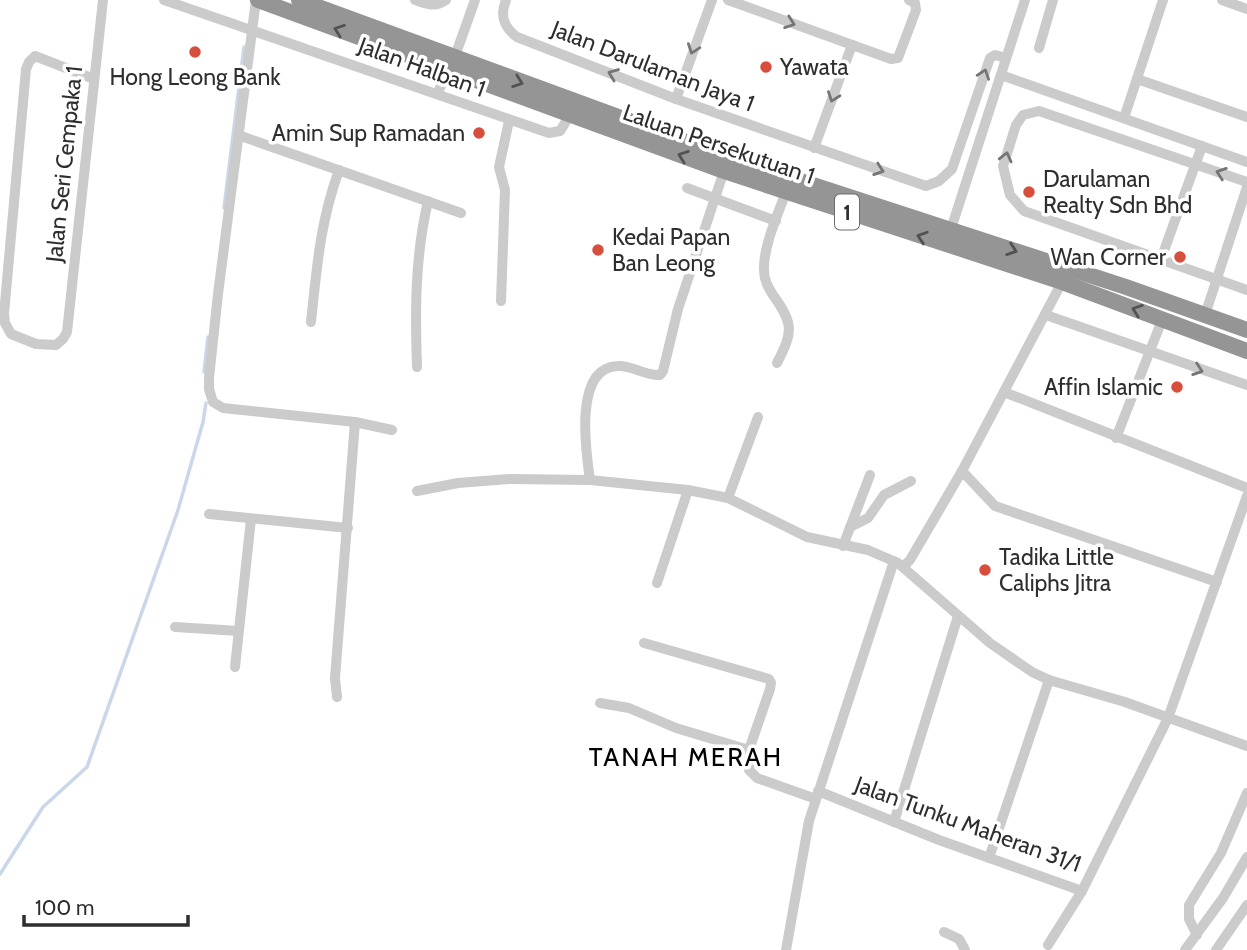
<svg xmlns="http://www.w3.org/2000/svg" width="1247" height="950" viewBox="0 0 1247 950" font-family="Cabin,sans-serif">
	<rect width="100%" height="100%" fill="#fff"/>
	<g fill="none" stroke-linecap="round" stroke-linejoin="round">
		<g stroke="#cad7e9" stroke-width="3.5">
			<polyline points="224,208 244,47"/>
			<polyline points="204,372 208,337"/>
			<polyline points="0,874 43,807 87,767 178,510 203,422 206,403"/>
		</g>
		<g stroke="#cbcbcb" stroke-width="10">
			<polyline points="164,0 549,133 560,131 570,115"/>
			<polyline points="256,0 218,294 209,378 209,389 213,402 223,408 355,422 392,430"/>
			<path d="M415,0C426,4 435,8 446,0"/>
			<path d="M506,0C500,15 503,27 517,37L676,99L926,186L939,181L952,169L990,58L995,55L1006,58"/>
			<polyline points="728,0 891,59 898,58 916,10 915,3 909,0"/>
			<polyline points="1222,0 1247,9"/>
			<polyline points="1039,48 1053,0"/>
			<polyline points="1001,75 1247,162"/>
			<polyline points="94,79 35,56 29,62 26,69 4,314 5,323 11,334 36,344 56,345 63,339 67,332 103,0"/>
			<polyline points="1137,79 1247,117"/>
			<polyline points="437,94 454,59 475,0"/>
			<polyline points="676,99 712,0"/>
			<polyline points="1124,118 1163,0"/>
			<polyline points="238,135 461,213"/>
			<polyline points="814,148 852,45"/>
			<polyline points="1247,182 1039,111 1023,115 1016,125 1003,166 1010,195 1024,211 1247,290"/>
			<polyline points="687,188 776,221"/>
			<polyline points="951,229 1025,0"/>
			<polyline points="1161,259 1202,146"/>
			<polyline points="501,301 505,190 499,167 509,121"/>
			<polyline points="1046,315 1247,385"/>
			<polyline points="1205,315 1247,187"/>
			<path d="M311,322C317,266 320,223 339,170"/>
			<path d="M777,363C793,332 794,324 773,295C768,287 764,280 764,270C763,247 778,214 786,192"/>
			<path d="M417,367C415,310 415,257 428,201"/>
			<polyline points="1004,392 1247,488"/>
			<polyline points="1116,438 1162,320"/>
			<polyline points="962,471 995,506 1217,582"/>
			<path d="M590,480C586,452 573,367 618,366C632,365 645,376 660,375L663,371L678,309L724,171"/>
			<polyline points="417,491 458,483 509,479 590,480 688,490 728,498 807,537 868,550 898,563 990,643 1032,672 1049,680 1125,702 1247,746"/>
			<polyline points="728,498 758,417"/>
			<polyline points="209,514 348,528"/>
			<polyline points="850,527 868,518 884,495 911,481"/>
			<polyline points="843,546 870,475"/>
			<polyline points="903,567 910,560 962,471 1062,282"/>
			<polyline points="657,583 688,490"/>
			<polyline points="175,627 239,631"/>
			<polyline points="644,643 769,679 771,683 770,689 749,750 749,770 757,778 816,799"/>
			<polyline points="235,667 251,519"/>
			<polyline points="337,697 335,678 355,422"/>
			<polyline points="600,703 629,708 676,728 749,750"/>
			<polyline points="818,791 939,840 1082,891"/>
			<polyline points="894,822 958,616"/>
			<polyline points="989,858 1049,680"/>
			<polyline points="944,932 959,939 965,950"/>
			<polyline points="1197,935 1189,919 1189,905 1221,853 1247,793"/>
			<polyline points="1048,945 1082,891 1168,718 1247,496"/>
			<polyline points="786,950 809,821 894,561"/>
			<polyline points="1185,950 1223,898 1247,857"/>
			<polyline points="1216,950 1247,905"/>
		</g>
		<g stroke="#959595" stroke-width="16">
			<polyline points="258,0 724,171 1062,282 1247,351"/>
			<polyline points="299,0 733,159 1126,287 1247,330"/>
		</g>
	</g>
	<defs><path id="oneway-chevron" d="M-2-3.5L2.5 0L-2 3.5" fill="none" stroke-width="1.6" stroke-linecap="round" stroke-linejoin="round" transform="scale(1.75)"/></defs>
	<g stroke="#757575">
		<use href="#oneway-chevron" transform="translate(790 23) rotate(20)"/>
		<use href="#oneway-chevron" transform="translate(693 49) rotate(109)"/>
		<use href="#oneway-chevron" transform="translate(613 74) rotate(-159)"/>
		<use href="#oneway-chevron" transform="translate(984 74) rotate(-71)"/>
		<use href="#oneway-chevron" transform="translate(833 97) rotate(110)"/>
		<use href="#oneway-chevron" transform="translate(1006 157) rotate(-76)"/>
		<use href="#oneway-chevron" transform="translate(879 170) rotate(19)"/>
		<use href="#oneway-chevron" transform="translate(1221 173) rotate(-161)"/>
		<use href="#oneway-chevron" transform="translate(1198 370) rotate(19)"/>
	</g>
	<g stroke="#525252">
		<use href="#oneway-chevron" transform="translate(339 30) rotate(-160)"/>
		<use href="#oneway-chevron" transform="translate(518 82) rotate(20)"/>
		<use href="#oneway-chevron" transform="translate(683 156) rotate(-160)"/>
		<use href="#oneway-chevron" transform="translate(922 237) rotate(-162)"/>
		<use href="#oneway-chevron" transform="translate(1012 250) rotate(19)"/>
		<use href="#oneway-chevron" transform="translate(1137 310) rotate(-160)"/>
	</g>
	<g fill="#d84e3d" stroke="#fff" stroke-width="2.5">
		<circle cx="195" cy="52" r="7"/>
		<circle cx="766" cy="67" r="7"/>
		<circle cx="479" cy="133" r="7"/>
		<circle cx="1029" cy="192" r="7"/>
		<circle cx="598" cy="250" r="7"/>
		<circle cx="1180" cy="257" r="7"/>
		<circle cx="1177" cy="387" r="7"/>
		<circle cx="985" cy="570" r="7"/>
	</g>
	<g text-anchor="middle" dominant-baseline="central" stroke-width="7" stroke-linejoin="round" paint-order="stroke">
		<rect fill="#fff" stroke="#6d6d6d" stroke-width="2" x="835" y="194.5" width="24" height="35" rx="5"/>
		<g font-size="21" font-weight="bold" fill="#2e2e2e">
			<text x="847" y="212">1</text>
		</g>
		<g font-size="23" fill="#2e2e2e" stroke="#fff">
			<text transform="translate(653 66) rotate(21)">Jalan Darulaman Jaya 1</text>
			<text transform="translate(422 67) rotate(20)">Jalan Halban 1</text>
			<text transform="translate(719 144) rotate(19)">Laluan Persekutuan 1</text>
			<text transform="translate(64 164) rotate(-84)">Jalan Seri Cempaka 1</text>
			<text transform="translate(968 824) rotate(20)">Jalan Tunku Maheran 31/1</text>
		</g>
		<g font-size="23" fill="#2e2e2e" stroke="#fff" text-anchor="start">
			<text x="780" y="67">Yawata</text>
			<text x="195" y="77" text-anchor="middle">Hong Leong Bank</text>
			<text x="465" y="133" text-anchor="end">Amin Sup Ramadan</text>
			<text x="1043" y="179">Darulaman<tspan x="1043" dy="26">Realty Sdn Bhd</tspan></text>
			<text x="612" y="237">Kedai Papan<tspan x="612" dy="26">Ban Leong</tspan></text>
			<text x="1166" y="257" text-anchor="end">Wan Corner</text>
			<text x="1163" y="387" text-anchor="end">Affin Islamic</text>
			<text x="999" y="557">Tadika Little<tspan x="999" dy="26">Caliphs Jitra</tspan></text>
		</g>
		<g font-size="26" letter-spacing="2" fill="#000" stroke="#fff">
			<text x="686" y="757">TANAH MERAH</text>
		</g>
	</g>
	<path d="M24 915v10h164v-10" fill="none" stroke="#2e2e2e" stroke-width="3.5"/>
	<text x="35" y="915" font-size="21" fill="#2e2e2e" stroke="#ffffff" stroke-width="5" paint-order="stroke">100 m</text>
</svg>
